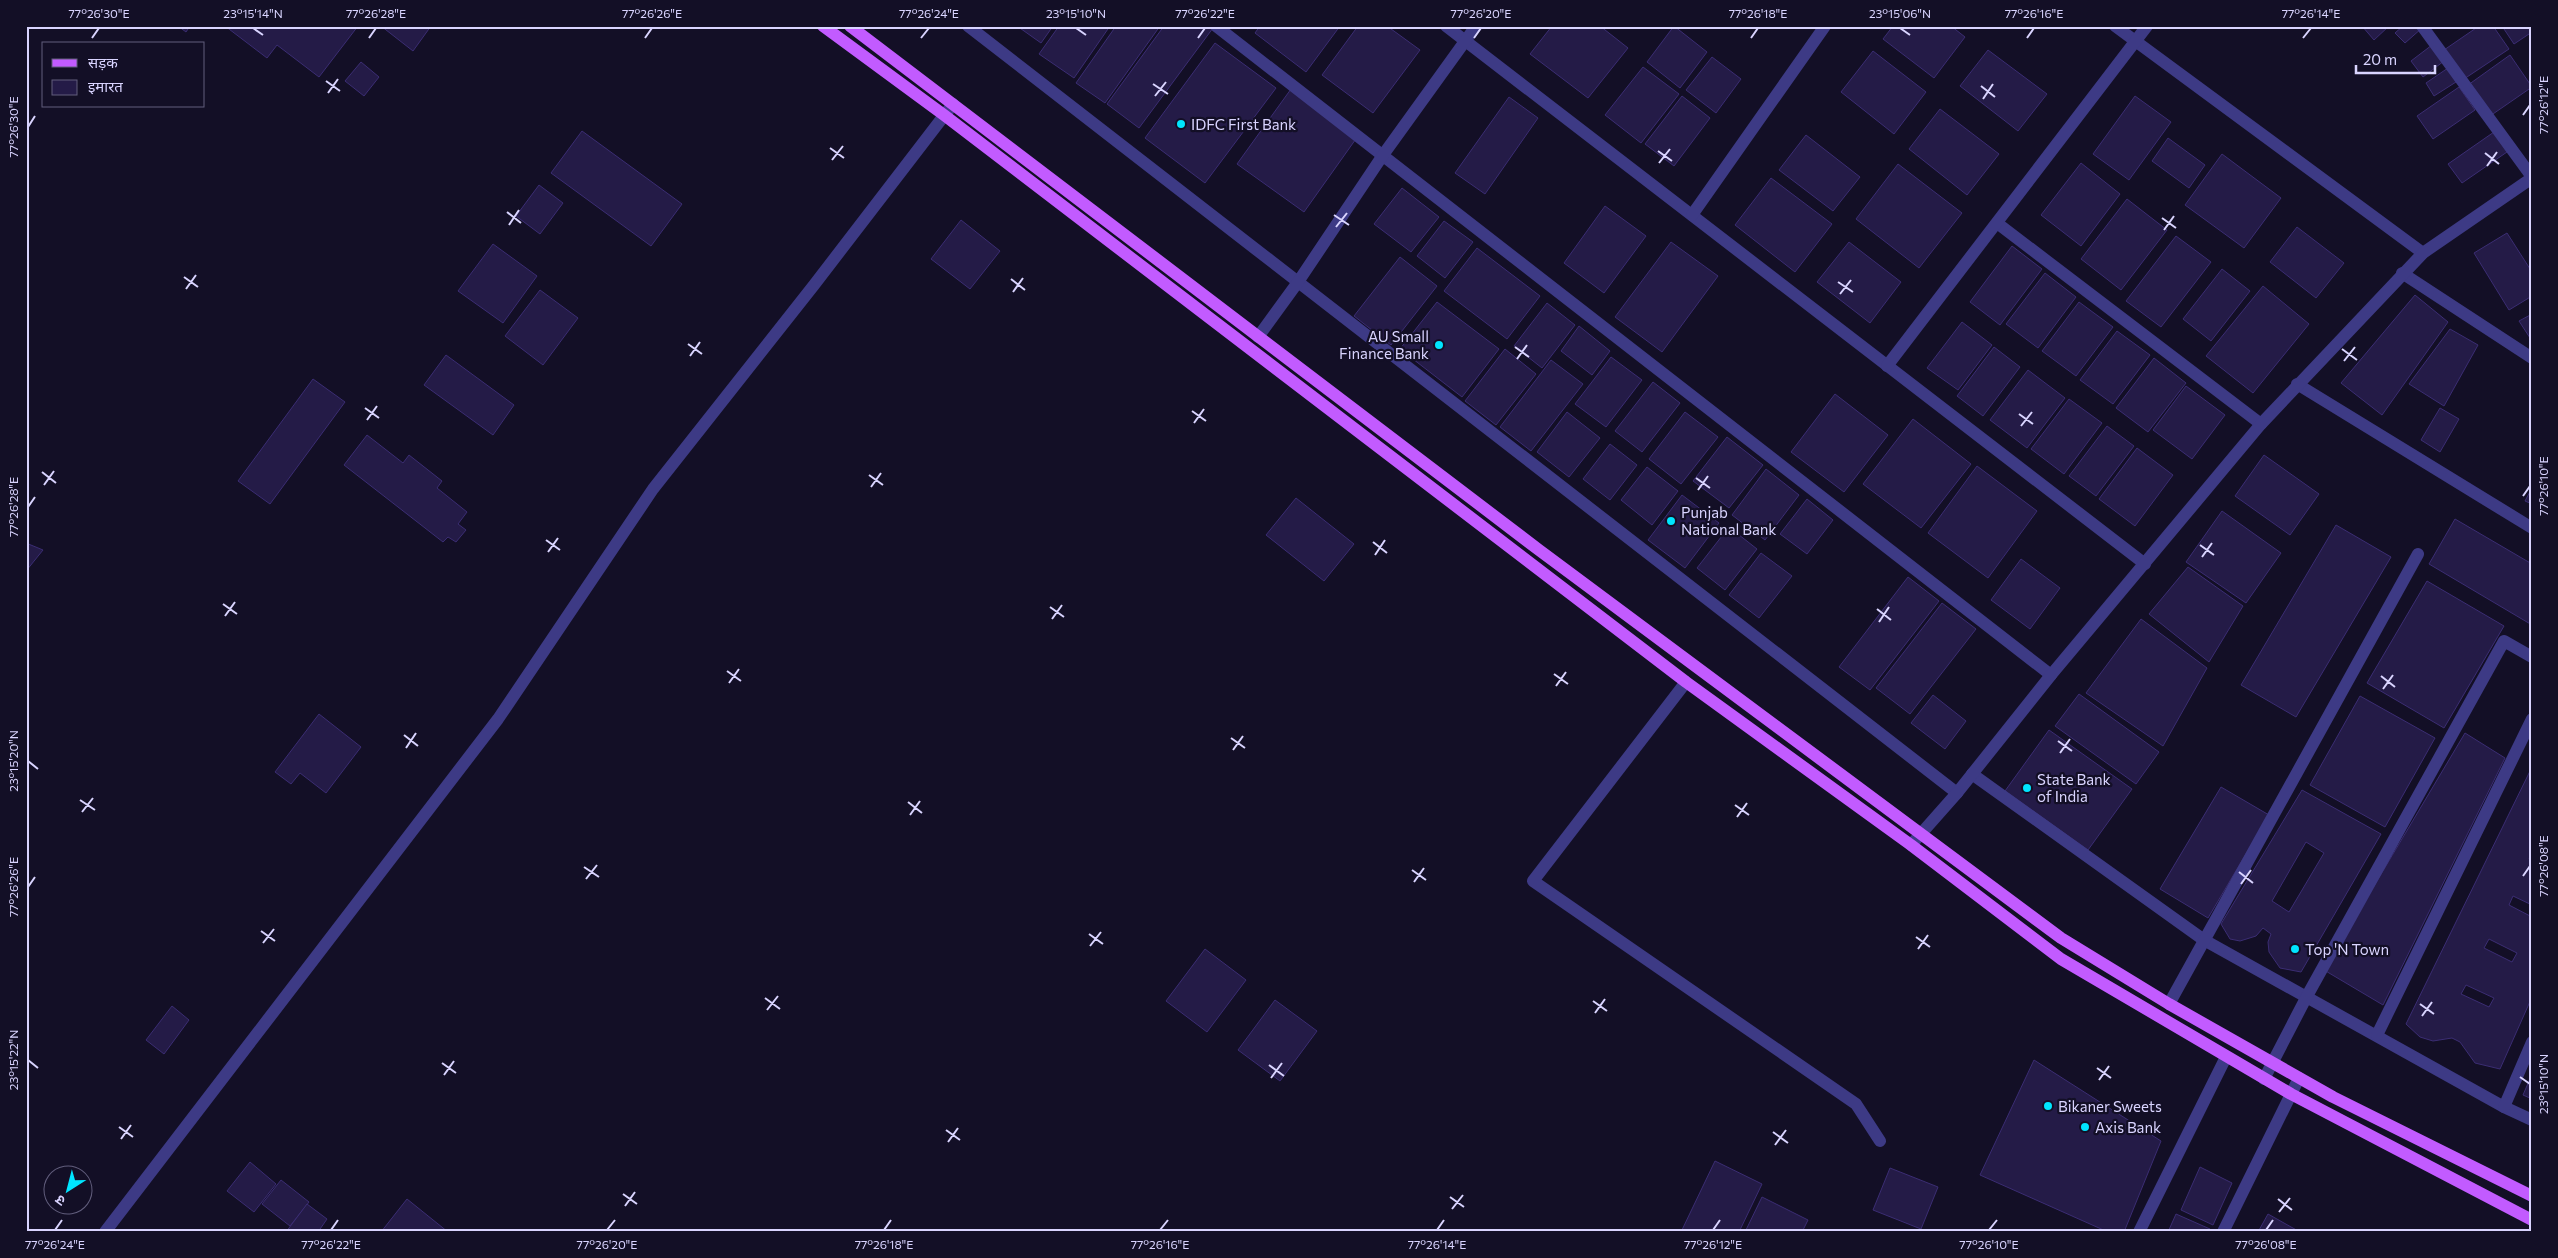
<svg xmlns="http://www.w3.org/2000/svg" width="2558" height="1258" viewBox="0 0 2558 1258" font-family="Commissioner,'Noto Sans Devanagari',sans-serif">
	<rect width="100%" height="100%" fill="#130f26"/>
	<g fill="#241b47" stroke="#3b2d73" fill-rule="evenodd">
		<polygon points="178,26 190,26 186,32"/>
		<polygon points="225,26 358,26 319,77 277,45 267,58"/>
		<polygon points="381,26 431,26 413,51"/>
		<polygon points="1017,26 1053,26 1041,43"/>
		<polygon points="1059,26 1110,26 1074,78 1039,54"/>
		<polygon points="1116,26 1160,26 1105,103 1076,83"/>
		<polygon points="1164,26 1213,28 1139,128 1107,104"/>
		<polygon points="1260,26 1340,26 1306,72 1255,33"/>
		<polygon points="1358,26 1387,26 1420,50 1373,113 1322,75"/>
		<polygon points="1552,26 1600,26 1628,48 1588,98 1530,54"/>
		<polygon points="1674,26 1707,52 1680,88 1647,62"/>
		<polygon points="1893,26 1951,26 1965,37 1934,78 1883,39"/>
		<polygon points="2362,26 2389,26 2374,40"/>
		<polygon points="2403,26 2420,26 2422,28 2405,43 2395,33"/>
		<polygon points="2479,26 2493,26 2509,49 2464,79 2444,50"/>
		<polygon points="2502,26 2532,26 2532,32 2514,44"/>
		<polygon points="1215,43 1276,88 1205,183 1145,138"/>
		<polygon points="2432,45 2444,61 2423,77 2411,61"/>
		<polygon points="1988,50 2047,94 2018,131 1960,86"/>
		<polygon points="1873,51 1926,92 1894,134 1841,92"/>
		<polygon points="2510,55 2532,87 2490,116 2468,85"/>
		<polygon points="1712,57 1741,79 1716,113 1686,90"/>
		<polygon points="361,62 379,77 364,96 345,81"/>
		<polygon points="1643,67 1679,94 1641,143 1605,115"/>
		<polygon points="2448,68 2456,82 2434,96 2426,83"/>
		<polygon points="2459,87 2475,110 2433,139 2417,116"/>
		<polygon points="1291,89 1358,136 1304,212 1237,164"/>
		<polygon points="1682,96 1710,118 1674,166 1645,144"/>
		<polygon points="2135,96 2171,122 2129,180 2093,154"/>
		<polygon points="1509,97 1538,118 1485,194 1455,173"/>
		<polygon points="1940,109 1999,154 1967,195 1909,149"/>
		<polygon points="582,131 682,204 651,246 551,173"/>
		<polygon points="2494,132 2507,152 2462,183 2448,164"/>
		<polygon points="1806,135 1860,177 1833,211 1779,170"/>
		<polygon points="2168,138 2205,165 2189,188 2152,161"/>
		<polygon points="2222,154 2281,198 2244,248 2185,205"/>
		<polygon points="2081,163 2120,194 2081,246 2041,215"/>
		<polygon points="1898,164 1962,213 1919,268 1856,219"/>
		<polygon points="1771,178 1832,224 1795,272 1735,225"/>
		<polygon points="539,185 563,203 540,234 516,216"/>
		<polygon points="1402,188 1439,217 1411,252 1374,224"/>
		<polygon points="2127,199 2167,230 2121,290 2081,259"/>
		<polygon points="1605,206 1646,236 1604,293 1564,263"/>
		<polygon points="961,220 1000,251 970,289 931,259"/>
		<polygon points="1444,221 1473,242 1445,278 1417,256"/>
		<polygon points="2297,227 2344,263 2316,298 2270,262"/>
		<polygon points="2507,233 2532,272 2532,296 2509,310 2474,253"/>
		<polygon points="2176,236 2211,262 2161,327 2126,301"/>
		<polygon points="1671,242 1718,276 1662,352 1615,317"/>
		<polygon points="1849,242 1901,282 1870,323 1817,282"/>
		<polygon points="493,244 537,276 503,323 458,291"/>
		<polygon points="2012,246 2042,269 2000,325 1970,302"/>
		<polygon points="1477,248 1540,296 1507,339 1444,291"/>
		<polygon points="1400,257 1437,286 1391,345 1354,316"/>
		<polygon points="2222,269 2250,291 2211,341 2183,319"/>
		<polygon points="2045,273 2076,297 2038,348 2006,324"/>
		<polygon points="2263,286 2309,324 2253,393 2206,356"/>
		<polygon points="540,290 578,318 543,365 505,336"/>
		<polygon points="2415,295 2448,322 2382,415 2341,383"/>
		<polygon points="1437,302 1499,349 1462,397 1400,349"/>
		<polygon points="2079,302 2113,327 2076,376 2042,351"/>
		<polygon points="1547,303 1575,325 1542,368 1514,346"/>
		<polygon points="2532,314 2532,341 2519,321"/>
		<polygon points="1962,322 1992,345 1958,390 1927,368"/>
		<polygon points="1579,326 1610,351 1592,375 1561,351"/>
		<polygon points="2450,329 2478,345 2444,406 2409,384"/>
		<polygon points="2117,331 2150,355 2113,404 2080,380"/>
		<polygon points="1994,347 2020,367 1983,416 1957,396"/>
		<polygon points="1505,349 1536,374 1496,425 1465,401"/>
		<polygon points="446,355 514,405 493,435 424,385"/>
		<polygon points="1611,357 1642,380 1606,427 1575,404"/>
		<polygon points="2154,358 2186,383 2148,432 2116,408"/>
		<polygon points="1551,360 1583,384 1531,451 1500,427"/>
		<polygon points="2028,370 2065,398 2027,448 1990,420"/>
		<polygon points="313,379 345,402 270,504 238,481"/>
		<polygon points="1653,382 1680,403 1642,452 1615,431"/>
		<polygon points="2186,386 2225,415 2192,459 2153,430"/>
		<polygon points="1835,394 1888,435 1844,492 1791,452"/>
		<polygon points="2069,399 2102,423 2064,474 2031,449"/>
		<polygon points="2440,408 2459,419 2440,452 2421,440"/>
		<polygon points="1567,412 1600,438 1569,477 1537,452"/>
		<polygon points="1685,412 1718,437 1681,484 1649,459"/>
		<polygon points="1913,419 1971,464 1921,528 1863,484"/>
		<polygon points="2107,426 2134,446 2096,496 2069,476"/>
		<polygon points="367,435 403,463 409,455 442,481 437,488 467,512 458,524 466,530 456,542 448,537 443,542 344,465"/>
		<polygon points="1727,437 1763,465 1729,508 1693,481"/>
		<polygon points="1610,444 1637,465 1610,500 1583,479"/>
		<polygon points="2137,448 2173,475 2135,526 2099,499"/>
		<polygon points="2264,455 2319,494 2290,535 2235,496"/>
		<polygon points="1977,466 2037,511 1988,578 1928,533"/>
		<polygon points="1647,467 1678,491 1652,525 1621,500"/>
		<polygon points="1766,469 1799,495 1765,540 1732,515"/>
		<polygon points="2532,488 2532,504 2525,501"/>
		<polygon points="1682,495 1719,523 1685,568 1648,540"/>
		<polygon points="1296,498 1354,544 1324,581 1266,535"/>
		<polygon points="1807,499 1833,520 1807,554 1780,534"/>
		<polygon points="2222,511 2281,553 2246,603 2186,562"/>
		<polygon points="2455,519 2532,564 2532,625 2429,564"/>
		<polygon points="2336,525 2391,557 2296,717 2241,685"/>
		<polygon points="1729,527 1757,549 1725,590 1697,568"/>
		<polygon points="26,543 43,550 26,571"/>
		<polygon points="1761,553 1792,576 1759,618 1729,595"/>
		<polygon points="2021,559 2060,588 2030,629 1991,600"/>
		<polygon points="2188,567 2243,606 2209,662 2149,614"/>
		<polygon points="1908,577 1939,601 1870,690 1839,667"/>
		<polygon points="2427,581 2504,626 2444,728 2367,683"/>
		<polygon points="1942,603 1976,629 1910,714 1876,688"/>
		<polygon points="2141,619 2207,668 2163,746 2086,693"/>
		<polygon points="2079,694 2159,752 2136,784 2055,726"/>
		<polygon points="1933,695 1966,721 1945,749 1911,723"/>
		<polygon points="2360,696 2435,738 2385,827 2310,785"/>
		<polygon points="319,714 361,747 326,793 300,773 291,784 275,772"/>
		<polygon points="2049,730 2132,789 2088,850 2005,791"/>
		<polygon points="2465,733 2505,758 2383,1005 2324,970"/>
		<path d="M2532,767V852L2529,859L2532,860V905L2513,896L2509,905L2532,917V997L2500,1069L2475,1063L2460,1042L2452,1038L2433,1041L2420,1037L2406,1024ZM2489,939L2517,953L2512,962L2484,948ZM2466,985L2494,998L2489,1007L2461,994Z"/>
		<polygon points="2221,787 2269,815 2208,918 2160,889"/>
		<path d="M2302,790L2381,834L2301,972L2280,968L2269,952L2268,942L2271,934L2263,928L2256,936L2240,941L2230,939L2221,924ZM2306,842L2324,853L2289,912L2272,901Z"/>
		<polygon points="1205,949 1246,980 1207,1032 1166,1001"/>
		<polygon points="1275,1000 1317,1031 1280,1081 1238,1050"/>
		<polygon points="172,1006 189,1020 164,1054 146,1040"/>
		<polygon points="2034,1060 2161,1141 2124,1232 2108,1232 1980,1175"/>
		<polygon points="2532,1074 2532,1099 2523,1095"/>
		<polygon points="1715,1161 1762,1184 1739,1232 1681,1232"/>
		<polygon points="250,1162 276,1184 254,1212 227,1191"/>
		<polygon points="2200,1167 2232,1183 2213,1225 2181,1210"/>
		<polygon points="1890,1168 1938,1187 1921,1229 1873,1210"/>
		<polygon points="281,1180 309,1202 290,1226 262,1204"/>
		<polygon points="1762,1197 1808,1220 1802,1232 1745,1232"/>
		<polygon points="407,1199 448,1232 381,1232"/>
		<polygon points="307,1204 327,1219 318,1232 286,1232"/>
		<polygon points="2176,1214 2210,1229 2209,1232 2168,1232"/>
		<polygon points="2268,1214 2300,1232 2258,1232"/>
	</g>
	<g fill="none" stroke-linecap="round" stroke-linejoin="round">
		<g stroke="#3d3a85" stroke-width="12">
			<polyline points="968,26 1957,793"/>
			<polyline points="1216,26 2051,675"/>
			<polyline points="1446,26 2145,564"/>
			<polyline points="2115,26 2423,253"/>
			<polyline points="2422,26 2532,177"/>
			<polyline points="1692,215 1825,26"/>
			<polyline points="1997,223 2261,424"/>
			<polyline points="2402,273 2532,358"/>
			<polyline points="1258,337 1298,282 1383,155 1476,26"/>
			<polyline points="1887,366 2147,26"/>
			<polyline points="2297,384 2532,528"/>
			<polyline points="1686,682 1533,881 1856,1104 1880,1141"/>
			<polyline points="1972,774 2204,940 2504,1107 2532,1120"/>
			<polyline points="1911,845 1957,793 2051,675 2261,424 2423,253 2532,178"/>
			<polyline points="2169,1004 2418,554"/>
			<polyline points="2377,1035 2532,719"/>
			<polyline points="2264,1079 2307,996 2504,641 2532,657"/>
			<polyline points="2504,1107 2532,1042"/>
			<polyline points="105,1232 498,719 653,489 814,285 953,104"/>
			<polyline points="2139,1232 2226,1057"/>
			<polyline points="2223,1232 2299,1078"/>
		</g>
		<g stroke="#c25bff" stroke-width="12">
			<polyline points="823,26 944,115 1686,682 1911,845 2061,959 2291,1094 2532,1220"/>
			<polyline points="850,26 1539,550 2061,938 2169,1004 2333,1097 2532,1196"/>
		</g>
	</g>
	<path fill="none" stroke="#d9d4ff" stroke-width="2" d="M253,28L263,35M1076,28L1086,35M1900,28L1910,35M92,38L99,28M369,38L376,28M645,38L652,28M921,38L929,28M1198,38L1205,28M1474,38L1481,28M1751,38L1758,28M2027,38L2034,28M2303,38L2311,28M326,81L340,91M1153,84L1168,94M1981,86L1995,97M328,93L338,79M1155,96L1166,82M1983,99L1993,84M2523,115L2530,105M28,127L35,116M830,148L844,158M1658,151L1672,161M2485,153L2499,164M832,160L843,146M1659,163L1670,149M2487,166L2497,152M507,212L521,223M1334,215L1349,225M2162,218L2176,228M509,225L519,210M1336,227L1347,213M2164,230L2174,216M184,277L198,287M1011,279L1025,290M1838,282L1853,292M186,289L196,275M1013,292L1023,278M1840,294L1851,280M688,344L702,354M1515,347L1529,357M2342,349L2357,360M690,356L700,342M1517,359L1527,345M2344,361L2355,347M365,408L379,418M1192,411L1206,421M2019,414L2033,424M367,420L377,406M1194,423L1204,409M2021,426L2032,412M42,472L56,483M869,475L883,485M1696,478L1710,488M44,485L54,471M871,487L881,473M1698,490L1708,476M2523,496L2530,486M28,507L35,497M546,540L560,550M1373,542L1387,553M2200,545L2214,555M548,552L558,538M1375,555L1385,540M2202,557L2212,543M223,604L237,614M1050,607L1064,617M1877,609L1891,620M225,616L235,602M1052,619L1062,605M1879,622L1889,607M727,671L741,681M1554,674L1568,684M2381,676L2395,687M729,683L739,669M1556,686L1566,672M2383,689L2393,675M404,735L418,746M1231,738L1245,748M2058,741L2072,751M406,748L416,733M1233,750L1243,736M2060,753L2070,739M28,761L38,769M80,800L95,810M908,802L922,813M1735,805L1749,815M82,812L93,798M910,815L920,801M1737,817L1747,803M584,867L599,877M1412,870L1426,880M2239,872L2253,883M2523,876L2530,866M586,879L597,865M1414,882L1424,868M2241,884L2251,870M28,887L35,877M261,931L275,941M1089,934L1103,944M1916,937L1930,947M263,943L274,929M1090,946L1101,932M1918,949L1928,935M765,998L780,1009M1593,1001L1607,1011M2420,1004L2434,1014M767,1010L778,996M1595,1013L1605,999M2422,1016L2432,1002M28,1060L38,1068M442,1063L456,1073M1269,1065L1284,1076M2097,1068L2111,1078M444,1075L454,1061M2520,1077L2530,1084M1271,1078L1282,1063M2099,1080L2109,1066M119,1127L133,1137M946,1130L960,1140M1773,1132L1788,1143M121,1139L131,1125M948,1142L958,1128M1775,1145L1786,1130M623,1194L637,1204M1450,1197L1464,1207M2278,1199L2292,1210M625,1206L635,1192M1452,1209L1463,1195M2279,1212L2290,1198M55,1230L62,1220M331,1230L338,1220M607,1230L615,1220M884,1230L891,1220M1160,1230L1168,1220M1437,1230L1444,1220M1713,1230L1720,1220M1989,1230L1997,1220M2266,1230L2273,1220"/>
	<g fill="#00e5ff" stroke="#130f26" stroke-width="2">
		<circle cx="1181" cy="124" r="5"/>
		<circle cx="1439" cy="345" r="5"/>
		<circle cx="1671" cy="521" r="5"/>
		<circle cx="2027" cy="788" r="5"/>
		<circle cx="2295" cy="949" r="5"/>
		<circle cx="2048" cy="1106" r="5"/>
		<circle cx="2085" cy="1127" r="5"/>
	</g>
	<g text-anchor="middle" dominant-baseline="central" stroke-width="4.5" stroke-linejoin="round" paint-order="stroke">
		<g font-size="15" fill="#d9d4ff" stroke="#130f26" text-anchor="start">
			<text x="1191" y="124">IDFC First Bank</text>
			<text x="1429" y="336" text-anchor="end">AU Small<tspan x="1429" dy="17">Finance Bank</tspan></text>
			<text x="1681" y="512">Punjab<tspan x="1681" dy="17">National Bank</tspan></text>
			<text x="2037" y="779">State Bank<tspan x="2037" dy="17">of India</tspan></text>
			<text x="2305" y="949">Top 'N Town</text>
			<text x="2058" y="1106">Bikaner Sweets</text>
			<text x="2095" y="1127">Axis Bank</text>
		</g>
	</g>
	<rect width="2558" height="1258" fill="none" stroke="#130f26" stroke-width="55"/>
	<rect x="42" y="42" width="162" height="65" fill="#130f26" stroke="#625e7d"/>
	<rect x="52" y="59" width="25" height="8" fill="#c25bff" stroke="#625e7d"/>
	<text x="88" y="68" font-size="15" fill="#d9d4ff">सड़क</text>
	<rect x="52" y="80" width="25" height="15" fill="#241b47" stroke="#625e7d"/>
	<text x="88" y="92" font-size="15" fill="#d9d4ff">इमारत</text>
	<g transform="translate(68 1190) rotate(216)"><circle r="24" fill="#130f26" stroke="#625e7d"/>
	<path d="M0-4L9 19L0 12L-9 19Z" fill="#00e5ff"/>
	<text y="-8" font-size="14" font-weight="bold" text-anchor="middle" fill="#d9d4ff">उ</text>
	</g>
	<path d="M2356 65v8h79v-8" fill="none" stroke="#d9d4ff" stroke-width="2.5"/>
	<text x="2363" y="65" font-size="15" fill="#d9d4ff" stroke="#130f26" stroke-width="4" paint-order="stroke">20 m</text>
	<rect x="28" y="28" width="2502" height="1202" fill="none" stroke="#d9d4ff" stroke-width="2"/>
	<g font-size="12" text-anchor="middle" fill="#d9d4ff">
		<text x="99" y="18">77°26'30"E</text>
		<text x="253" y="18">23°15'14"N</text>
		<text x="376" y="18">77°26'28"E</text>
		<text x="652" y="18">77°26'26"E</text>
		<text x="929" y="18">77°26'24"E</text>
		<text x="1076" y="18">23°15'10"N</text>
		<text x="1205" y="18">77°26'22"E</text>
		<text x="1481" y="18">77°26'20"E</text>
		<text x="1758" y="18">77°26'18"E</text>
		<text x="1900" y="18">23°15'06"N</text>
		<text x="2034" y="18">77°26'16"E</text>
		<text x="2311" y="18">77°26'14"E</text>
		<text transform="translate(2544 105) rotate(-90)" y="4">77°26'12"E</text>
		<text transform="translate(14 127) rotate(-90)" y="4">77°26'30"E</text>
		<text transform="translate(2544 486) rotate(-90)" y="4">77°26'10"E</text>
		<text transform="translate(14 507) rotate(-90)" y="4">77°26'28"E</text>
		<text transform="translate(14 761) rotate(-90)" y="4">23°15'20"N</text>
		<text transform="translate(2544 866) rotate(-90)" y="4">77°26'08"E</text>
		<text transform="translate(14 887) rotate(-90)" y="4">77°26'26"E</text>
		<text transform="translate(14 1060) rotate(-90)" y="4">23°15'22"N</text>
		<text transform="translate(2544 1084) rotate(-90)" y="4">23°15'10"N</text>
		<text x="55" y="1249">77°26'24"E</text>
		<text x="331" y="1249">77°26'22"E</text>
		<text x="607" y="1249">77°26'20"E</text>
		<text x="884" y="1249">77°26'18"E</text>
		<text x="1160" y="1249">77°26'16"E</text>
		<text x="1437" y="1249">77°26'14"E</text>
		<text x="1713" y="1249">77°26'12"E</text>
		<text x="1989" y="1249">77°26'10"E</text>
		<text x="2266" y="1249">77°26'08"E</text>
	</g>
</svg>
